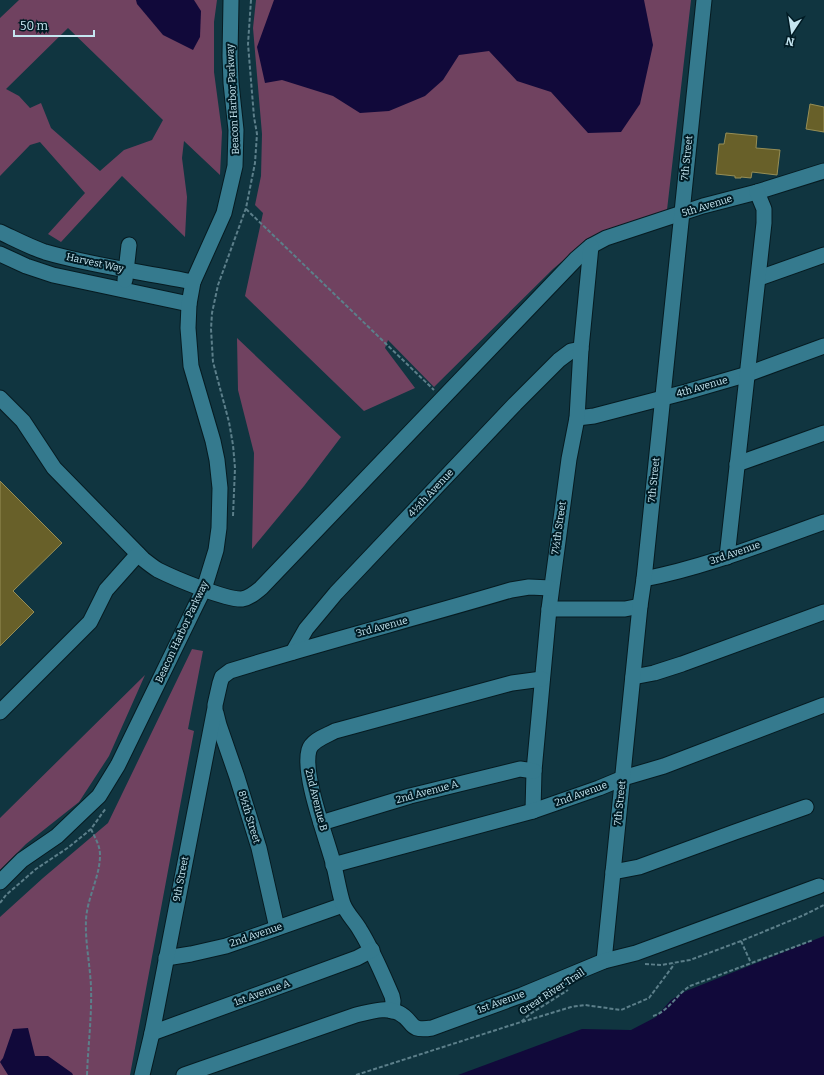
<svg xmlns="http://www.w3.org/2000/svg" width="824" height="1075" viewBox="0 0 824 1075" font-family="Bitter,serif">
	<rect width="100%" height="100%" fill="#103540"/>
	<g fill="#704260" fill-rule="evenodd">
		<path d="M19,0H217L214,22V72L222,132L220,175L184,141L182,158L187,197L185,237L122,176L61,242L48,234L85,193L40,142L30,145L0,176V18ZM68,28L163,120L152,140L124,150L100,171L51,128L41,103L30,108L19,96L6,89Z"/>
		<polygon points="256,0 691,0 667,210 587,240 553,269 434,387 388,340 385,348 415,388 364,411 245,296 263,213 255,205 261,176 262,134 253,28"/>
		<polygon points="237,338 341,437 304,486 252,549 254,453 238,390"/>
		<polygon points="192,649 203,651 188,729 194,731 130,1075 0,1075 0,917 43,878 108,823"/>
		<polygon points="145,675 109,756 79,802 26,844 0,870 0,818"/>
	</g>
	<g fill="#11093a">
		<polygon points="136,0 194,0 201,11 200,37 193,50 163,35 137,4"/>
		<polygon points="274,0 644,0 653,45 640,104 621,132 588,133 551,92 517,81 489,51 459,55 443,80 425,96 389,111 360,113 333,96 282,80 265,83 257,47"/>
		<polygon points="824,936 824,1075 458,1075 582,1029 631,1030 656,1017 671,1000 686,991"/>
		<polygon points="28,1028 35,1056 48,1056 72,1073 73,1075 8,1075 0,1062 3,1058 13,1029"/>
	</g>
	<g fill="#686029" stroke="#968e56">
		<polygon points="810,104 824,107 824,132 806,129"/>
		<polygon points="726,133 757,136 756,148 780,150 777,175 752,172 751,178 741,177 741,178 735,178 735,176 716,174 719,144 724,144"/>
		<polygon points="0,481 62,543 13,591 34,612 0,646"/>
	</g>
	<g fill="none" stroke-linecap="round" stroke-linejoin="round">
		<g stroke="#061b21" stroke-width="17">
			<g id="minor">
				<path d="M0,232C15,239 30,247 45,252C93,266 144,272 193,282"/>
				<polyline points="0,254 26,266 53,275 189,304"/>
				<polyline points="759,278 824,255"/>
				<polyline points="125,280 129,245"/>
				<path d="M0,398L23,421L54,468L143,559C148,563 153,567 158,570C174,578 226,600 242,599C249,598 255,593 261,588L576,259L591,246L606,238L703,206L757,192L824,171"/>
				<polyline points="577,418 594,416 686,392 748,374 824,346"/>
				<polyline points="737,464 824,433"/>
				<polyline points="727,557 764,223 764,209 757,192"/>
				<path d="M644,579C706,567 765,543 824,522"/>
				<polyline points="549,609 625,609 640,606"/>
				<polyline points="293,652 306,629 336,593 515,404 559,360 571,351 581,349"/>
				<polyline points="633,677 654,673 682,664 824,612"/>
				<polyline points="0,712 90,622 106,590 138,554"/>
				<polyline points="216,713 219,725 237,777 259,848 277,928"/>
				<polyline points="533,811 534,771 549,609 569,459 577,418 581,349 591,246"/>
				<polyline points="321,823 410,796 520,769 534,771"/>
				<polyline points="333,865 533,811 599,788 623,778 664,766 824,705"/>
				<polyline points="613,872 639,867 735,832 806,807"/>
				<polyline points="0,882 22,860 57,836 80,814 99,796 118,765 196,605 204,589 216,550 219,528 220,488 217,460 213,441 191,366 188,328 189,304 193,282 224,213 235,166 236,130 231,83 230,56 231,0"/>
				<polyline points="166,958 191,954 226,946 343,905"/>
				<polyline points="604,961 640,606 644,579 704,0"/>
				<path d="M392,1011L393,1001L392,996C382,973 373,951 360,930C355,921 347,914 343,904C339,892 337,878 334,866C327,839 302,775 309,750C312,740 326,736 335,731L512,683L542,679"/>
				<polyline points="152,1033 357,958 372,950"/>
				<path d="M142,1075L152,1033L215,708V705L220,683L222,677L230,671C323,642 417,618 511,590L529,587L551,588"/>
				<path d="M184,1075L356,1015C370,1012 386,1006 399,1013C415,1021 407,1032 432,1028L522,995L604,961L636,953L819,886"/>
			</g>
		</g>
		<g stroke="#5c7f8a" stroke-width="2" stroke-dasharray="4 2" stroke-linecap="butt">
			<polyline points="246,209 434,390"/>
			<polyline points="233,516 235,468 233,445 229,422 213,362 211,329 212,313 218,285 246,208 255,163 257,134 254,117 248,44 251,0"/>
			<polyline points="0,903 6,895 36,869 69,847 91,829 106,808"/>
			<polyline points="741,941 751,963"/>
			<polyline points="645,964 661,965 690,960 741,941 804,915 824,905"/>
			<path d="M653,1016C668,1012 677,994 690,986L813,940"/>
			<polyline points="522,1022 571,1007 585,1005 621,1010 649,998 673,966 674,964"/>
			<path d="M87,1075C88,1046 92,1016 91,987C90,964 85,942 86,920C87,898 100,877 100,855C100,845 95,838 91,829"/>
			<polyline points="356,1075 521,1022 530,1014 568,990"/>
		</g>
		<use href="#minor" stroke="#357a8e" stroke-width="15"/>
	</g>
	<g text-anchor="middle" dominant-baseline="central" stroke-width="4" stroke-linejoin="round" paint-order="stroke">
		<g font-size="10" fill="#c5e6f1" stroke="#001b24">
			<text transform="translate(233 99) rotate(-93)">Beacon Harbor Parkway</text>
			<text transform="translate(687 158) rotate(-84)">7th Street</text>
			<text transform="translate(707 206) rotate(-17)">5th Avenue</text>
			<text transform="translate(95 263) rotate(12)">Harvest Way</text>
			<text transform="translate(702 387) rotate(-16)">4th Avenue</text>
			<text transform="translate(654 480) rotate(-84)">7th Street</text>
			<text transform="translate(431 493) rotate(-47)">4½th Avenue</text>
			<text transform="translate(559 528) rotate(-82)">7½th Street</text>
			<text transform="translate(735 553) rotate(-19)">3rd Avenue</text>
			<text transform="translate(382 627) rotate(-15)">3rd Avenue</text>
			<text transform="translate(182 632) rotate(-65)">Beacon Harbor Parkway</text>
			<text transform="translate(427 792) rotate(-15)">2nd Avenue A</text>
			<text transform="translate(581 794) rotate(-20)">2nd Avenue</text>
			<text transform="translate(316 800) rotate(76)">2nd Avenue B</text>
			<text transform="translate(620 803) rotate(-84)">7th Street</text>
			<text transform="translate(249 817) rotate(73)">8½th Street</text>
			<text transform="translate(181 879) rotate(-79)">9th Street</text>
			<text transform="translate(256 935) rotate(-19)">2nd Avenue</text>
			<text transform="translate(552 992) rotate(-33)">Great River Trail</text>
			<text transform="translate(262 993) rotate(-20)">1st Avenue A</text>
			<text transform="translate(501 1002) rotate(-20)">1st Avenue</text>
		</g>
	</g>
	<g transform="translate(792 32) rotate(192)" stroke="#001b24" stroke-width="3" paint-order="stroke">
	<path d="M0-3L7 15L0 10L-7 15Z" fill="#c5e6f1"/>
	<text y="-6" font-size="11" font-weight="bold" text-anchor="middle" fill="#c5e6f1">N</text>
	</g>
	<path d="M14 30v6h80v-6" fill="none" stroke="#c5e6f1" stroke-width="2"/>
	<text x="20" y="30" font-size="12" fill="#c5e6f1" stroke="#001b24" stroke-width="3" paint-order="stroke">50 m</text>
</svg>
